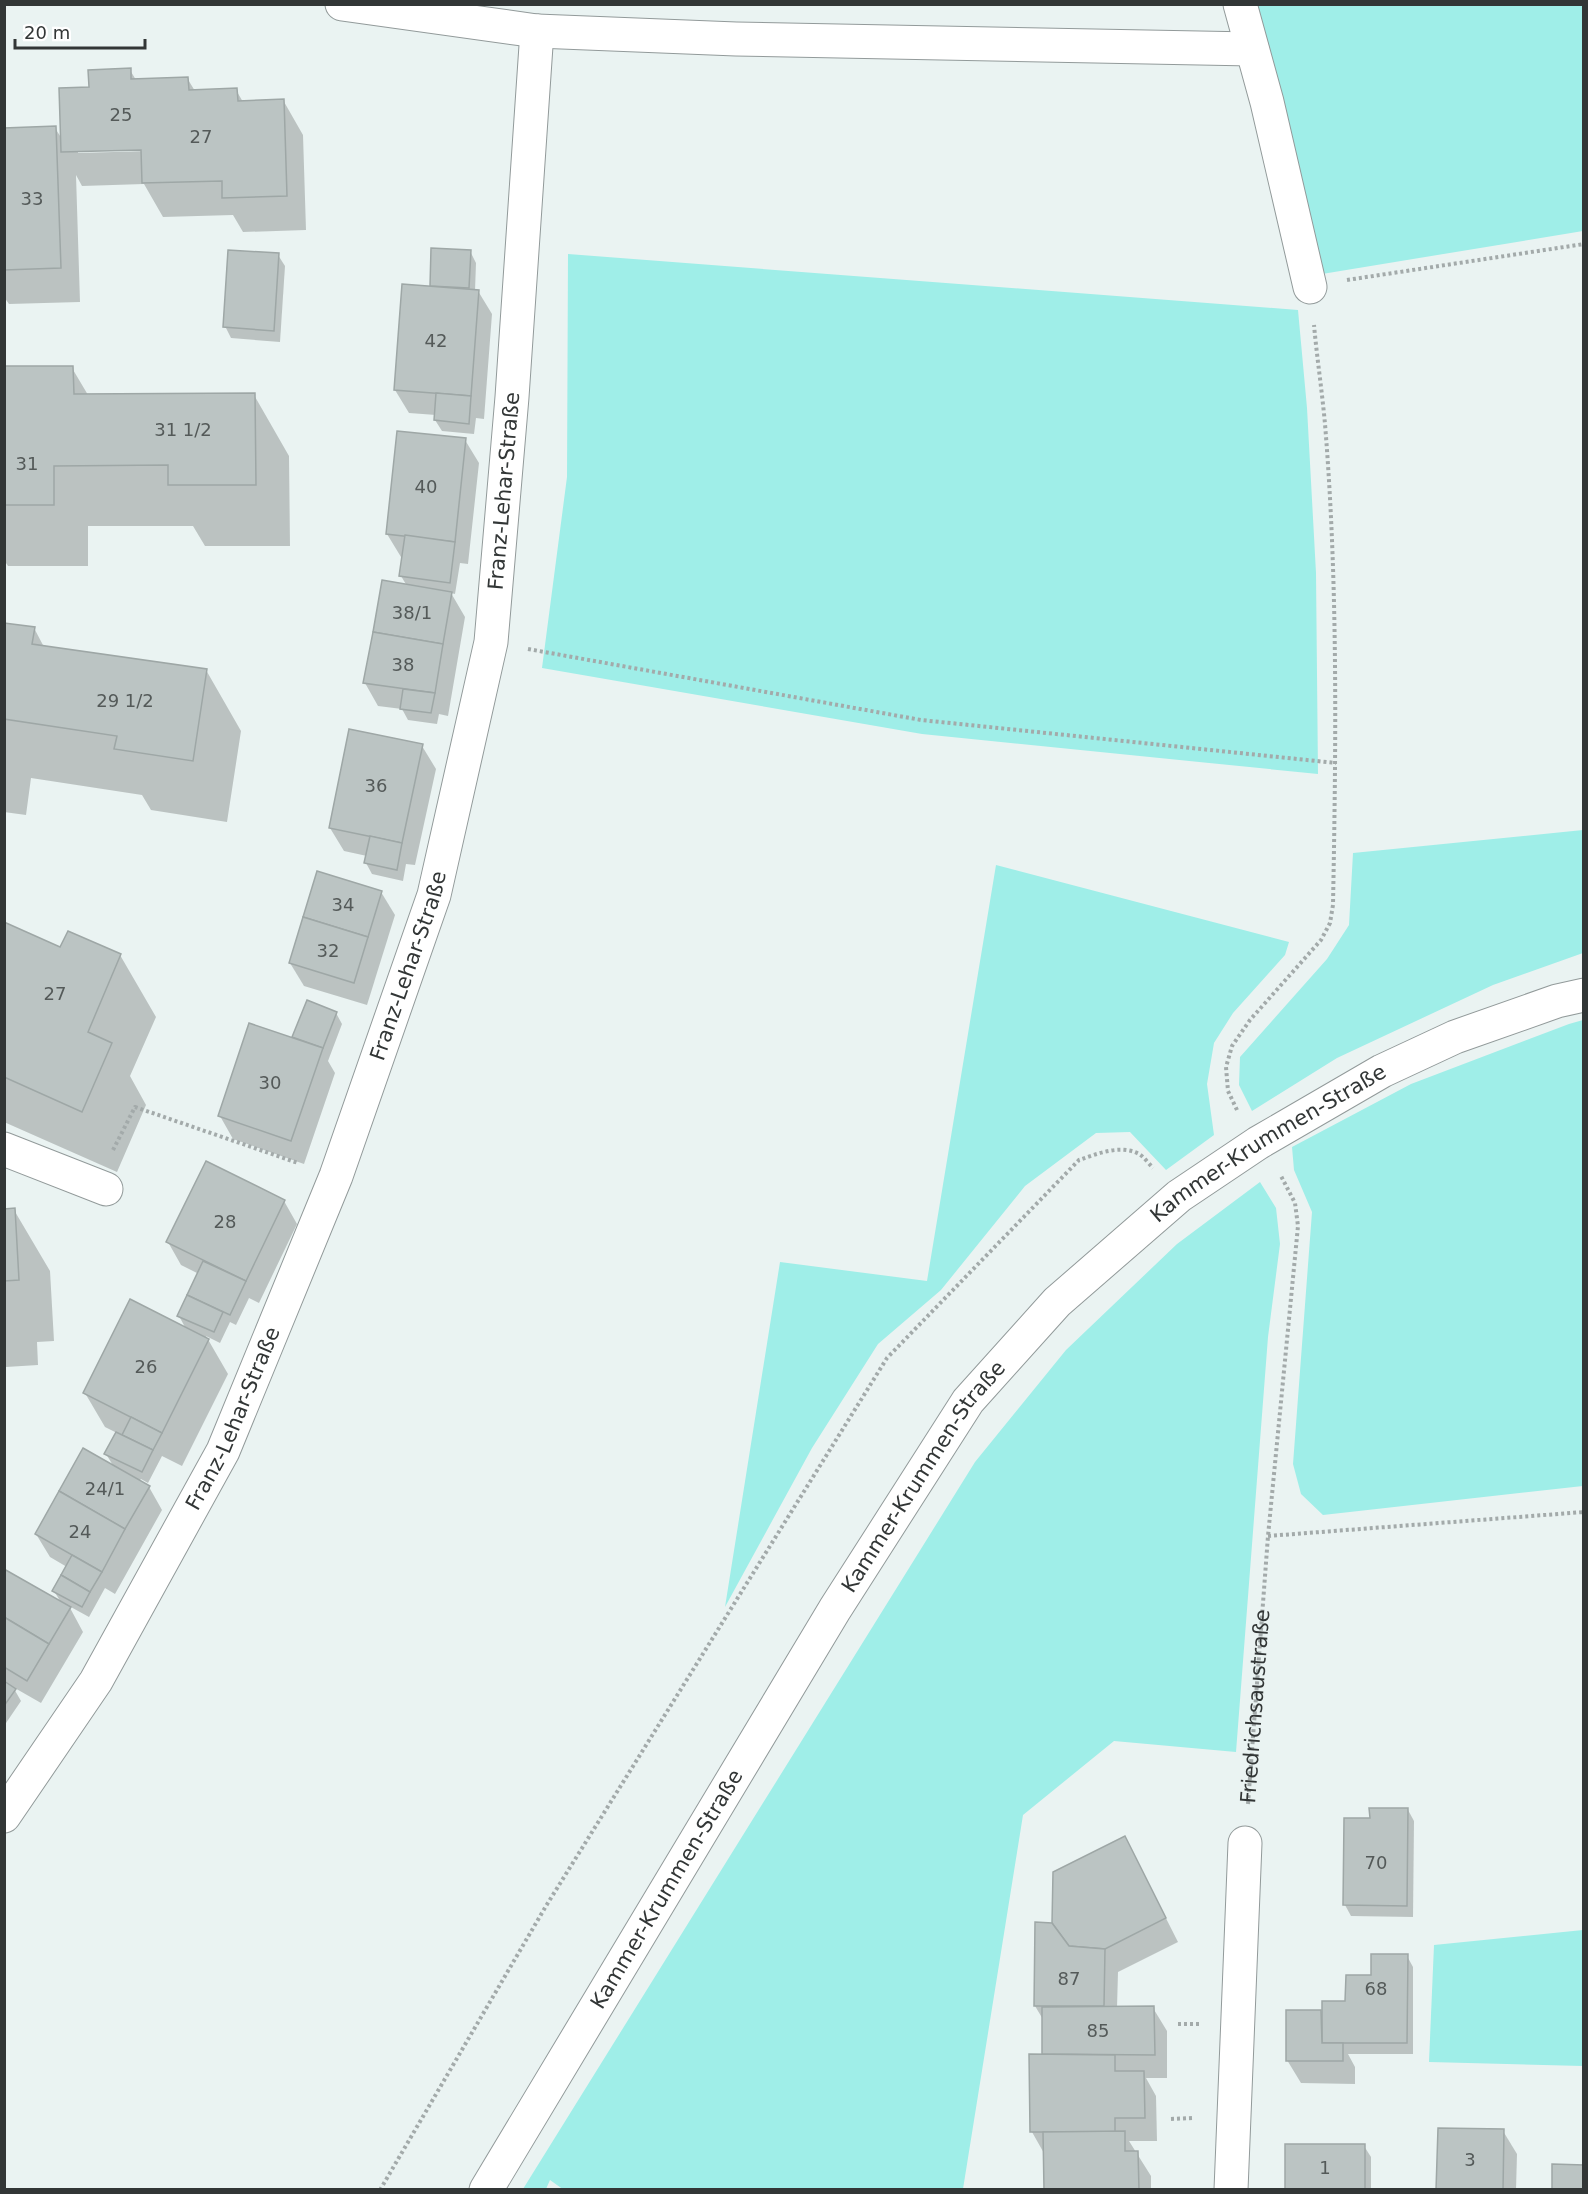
<svg xmlns="http://www.w3.org/2000/svg" width="1588" height="2194" viewBox="0 0 1588 2194" font-family="'DejaVu Sans',sans-serif">
	<rect width="100%" height="100%" fill="#eaf3f2"/>
	<g fill="#9feee8">
		<polygon points="1256,5 1583,5 1583,231 1316,275"/>
		<polygon points="568,254 1298,310 1307,408 1316,573 1318,774 922,734 542,668 567,477"/>
		<polygon points="1583,830 1583,953 1493,985 1337,1058 1252,1111 1239,1085 1240,1057 1327,959 1349,925 1353,853"/>
		<polygon points="996,865 1289,942 1285,955 1233,1013 1214,1043 1207,1084 1214,1135 1166,1170 1130,1132 1096,1133 1025,1186 941,1290 878,1344 812,1448 725,1607 780,1262 927,1281"/>
		<polygon points="1583,1020 1583,1486 1323,1515 1301,1494 1293,1464 1312,1212 1294,1170 1292,1147 1411,1084 1569,1024"/>
		<polygon points="1260,1182 1276,1208 1280,1244 1268,1337 1236,1752 1114,1741 1023,1815 963,2189 564,2190 550,2180 546,2189 523,2189 975,1462 1066,1350 1177,1244"/>
		<polygon points="1583,1930 1583,2066 1429,2062 1434,1945"/>
	</g>
	<g fill="#0003" fill-rule="evenodd">
		<path d="M130,70L136,80L187,78L195,91L236,90L243,102L283,100L303,135L306,230L243,232L233,215L163,217L144,184L82,186L76,175L80,302L9,304L4,297V129L55,128L62,139L90,88ZM148,148L149,151L78,153V150Z"/>
		<polygon points="433,249 470,251 476,263 475,291 478,291 492,314 484,419 476,418 474,434 442,431 435,420 436,415 409,413 395,390 431,287"/>
		<polygon points="278,255 285,266 280,342 231,338 225,326"/>
		<polygon points="4,368 72,368 88,395 254,395 289,456 290,546 205,546 193,526 88,526 88,566 8,566 4,560"/>
		<polygon points="465,440 479,463 468,564 460,563 455,594 451,593 465,617 448,716 439,714 437,724 408,720 402,709 378,706 365,683 407,586 401,576 404,557 401,557 387,534"/>
		<polygon points="4,624 34,628 44,647 206,670 241,731 227,822 151,810 142,795 31,778 26,815 4,812"/>
		<polygon points="422,746 436,769 415,865 406,864 403,881 372,874 366,863 367,856 344,851 330,828"/>
		<polygon points="381,892 395,915 367,1005 304,986 290,963"/>
		<polygon points="4,924 61,949 120,955 156,1017 130,1076 146,1105 117,1172 4,1122"/>
		<polygon points="336,1013 342,1024 328,1061 335,1073 304,1164 233,1139 220,1116 296,1041 294,1037"/>
		<polygon points="284,1201 297,1224 259,1303 249,1298 236,1325 230,1322 220,1343 206,1336 228,1374 182,1466 162,1456 148,1483 141,1479 139,1481 149,1487 162,1510 115,1594 105,1588 89,1617 69,1606 83,1632 41,1703 13,1687 21,1701 4,1726 4,1570 62,1604 54,1591 67,1567 50,1557 36,1534 114,1467 106,1454 117,1433 105,1427 85,1393 186,1329 179,1316 199,1274 181,1265 168,1242"/>
		<polygon points="4,1210 14,1210 50,1271 54,1341 37,1342 38,1365 6,1367 4,1365"/>
		<polygon points="1408,1810 1414,1821 1413,1917 1351,1916 1345,1905 1371,1820"/>
		<polygon points="1137,1861 1178,1942 1118,1972 1117,2008 1153,2008 1167,2031 1167,2078 1146,2078 1156,2096 1157,2141 1129,2141 1151,2176 1151,2190 1045,2190 1045,2155 1032,2132 1044,2055 1044,2021 1035,2006 1036,1924 1053,1924"/>
		<polygon points="1407,1956 1413,1967 1413,2054 1348,2054 1355,2067 1355,2084 1301,2083 1287,2060 1321,2012 1323,2017 1346,2003 1372,1976"/>
		<polygon points="1503,2131 1517,2154 1516,2190 1438,2190"/>
		<polygon points="1364,2146 1371,2157 1371,2190 1287,2190"/>
	</g>
	<g fill="#bbc4c3" stroke="#9ea7a6" stroke-width="1.5">
		<polygon points="131,68 131,79 188,77 189,90 237,88 238,101 284,99 287,196 222,198 222,181 142,183 141,150 61,152 59,88 89,87 88,70"/>
		<polygon points="56,126 61,268 4,270 4,128"/>
		<polygon points="431,248 471,250 469,288 430,286"/>
		<polygon points="228,250 279,253 274,331 223,327"/>
		<polygon points="402,284 479,290 471,396 394,390"/>
		<polygon points="4,366 73,366 74,394 255,393 256,485 168,485 168,465 54,466 54,505 4,505"/>
		<polygon points="436,393 471,396 469,424 434,420"/>
		<polygon points="397,431 466,438 455,542 386,534"/>
		<polygon points="405,535 455,542 450,583 399,576"/>
		<polygon points="382,580 452,592 443,644 373,632"/>
		<polygon points="4,623 35,627 32,644 207,669 193,761 114,749 117,736 4,719"/>
		<polygon points="373,632 443,644 435,693 363,683"/>
		<polygon points="403,689 435,693 431,713 400,709"/>
		<polygon points="349,729 423,744 402,843 329,828"/>
		<polygon points="370,836 402,843 397,870 364,863"/>
		<polygon points="317,871 382,891 368,937 303,917"/>
		<polygon points="303,917 368,937 354,983 289,963"/>
		<polygon points="4,922 60,947 68,931 121,954 88,1032 112,1043 82,1112 4,1077"/>
		<polygon points="307,1000 337,1012 323,1048 292,1037"/>
		<polygon points="249,1023 323,1048 291,1141 218,1116"/>
		<polygon points="206,1161 285,1200 246,1281 166,1242"/>
		<polygon points="15,1208 19,1280 4,1281 4,1209"/>
		<polygon points="203,1261 246,1281 230,1315 187,1295"/>
		<polygon points="187,1295 223,1312 214,1332 177,1316"/>
		<polygon points="130,1299 209,1339 162,1433 83,1393"/>
		<polygon points="131,1417 162,1433 153,1450 122,1435"/>
		<polygon points="116,1432 153,1450 142,1472 104,1454"/>
		<polygon points="83,1448 150,1486 125,1529 59,1491"/>
		<polygon points="59,1491 125,1529 102,1572 35,1534"/>
		<polygon points="72,1555 102,1572 90,1592 61,1575"/>
		<polygon points="4,1569 71,1607 49,1644 4,1617"/>
		<polygon points="61,1575 90,1592 82,1607 52,1591"/>
		<polygon points="4,1617 49,1644 27,1681 4,1667"/>
		<polygon points="4,1681 16,1689 4,1706"/>
		<polygon points="1369,1808 1408,1808 1407,1906 1343,1905 1344,1818 1370,1818"/>
		<polygon points="1125,1836 1166,1918 1105,1949 1069,1946 1052,1923 1053,1872"/>
		<polygon points="1035,1922 1052,1923 1069,1946 1105,1949 1104,2006 1034,2006"/>
		<polygon points="1371,1954 1408,1954 1407,2043 1322,2043 1322,2001 1345,2001 1346,1975 1371,1975"/>
		<polygon points="1154,2006 1155,2055 1042,2054 1042,2007"/>
		<polygon points="1286,2010 1321,2010 1322,2043 1343,2043 1343,2061 1286,2061"/>
		<polygon points="1029,2054 1115,2055 1115,2071 1144,2071 1145,2118 1115,2118 1115,2132 1030,2132"/>
		<polygon points="1438,2128 1504,2129 1503,2190 1436,2190"/>
		<polygon points="1125,2131 1125,2151 1138,2151 1139,2190 1044,2190 1043,2132"/>
		<rect x="1285" y="2144" width="80" height="46"/>
		<polygon points="1552,2164 1584,2165 1584,2190 1552,2190"/>
	</g>
	<g fill="none" stroke-linecap="round" stroke-linejoin="round">
		<g stroke="#929a9a" stroke-width="35">
			<g id="minor">
				<polyline points="342,4 537,31 736,39 1252,49"/>
				<polyline points="1240,4 1267,102 1310,287"/>
				<polyline points="4,1149 106,1189"/>
				<path id="s2" d="M4,1816L96,1681L223,1451L336,1176L434,895L491,642L512,397L537,31"/>
				<path id="s3" d="M486,2190L835,1609L968,1401L1057,1302L1179,1196L1258,1143L1382,1071L1455,1037L1557,1001L1584,995"/>
				<polyline points="1231,2190 1245,1843"/>
			</g>
		</g>
		<g stroke="#a3aaaa" stroke-width="4" stroke-dasharray="3 3" stroke-linecap="butt">
			<polyline points="1347,280 1584,244"/>
			<polyline points="528,649 921,720 1336,763"/>
			<path d="M1237,1110L1228,1091L1226,1067L1232,1046L1250,1020L1321,940L1330,923L1333,905C1336,745 1338,584 1325,424C1322,391 1317,358 1314,325"/>
			<polyline points="113,1150 135,1107 298,1163"/>
			<polyline points="1268,1536 1584,1512"/>
			<path id="s1" d="M1248,1804L1268,1536L1298,1226L1295,1203L1281,1176"/>
			<polyline points="1178,2024 1199,2024"/>
			<polyline points="1171,2119 1194,2118"/>
			<path d="M380,2190L546,1906L887,1358L1079,1160C1097,1154 1120,1144 1139,1154C1144,1157 1149,1164 1153,1168"/>
		</g>
		<use href="#minor" stroke="#fff" stroke-width="33"/>
	</g>
	<g text-anchor="middle" dominant-baseline="central" stroke-width="5" stroke-linejoin="round" paint-order="stroke">
		<g font-size="18" fill="#545a59">
			<text x="121" y="114">25</text>
			<text x="201" y="136">27</text>
			<text x="32" y="198">33</text>
			<text x="436" y="340">42</text>
			<text x="183" y="429">31 1/2</text>
			<text x="27" y="463">31</text>
			<text x="426" y="486">40</text>
			<text x="412" y="612">38/1</text>
			<text x="403" y="664">38</text>
			<text x="125" y="700">29 1/2</text>
			<text x="376" y="785">36</text>
			<text x="343" y="904">34</text>
			<text x="328" y="950">32</text>
			<text x="55" y="993">27</text>
			<text x="270" y="1082">30</text>
			<text x="225" y="1221">28</text>
			<text x="146" y="1366">26</text>
			<text x="105" y="1488">24/1</text>
			<text x="80" y="1531">24</text>
			<text x="1376" y="1862">70</text>
			<text x="1069" y="1978">87</text>
			<text x="1376" y="1988">68</text>
			<text x="1098" y="2030">85</text>
			<text x="1470" y="2159">3</text>
			<text x="1325" y="2167">1</text>
		</g>
		<g font-size="21" fill="#323636" stroke="#fff">
			<text stroke="none"><textPath href="#s2" startOffset="1432">Franz-Lehar-Straße</textPath></text>
			<text stroke="none"><textPath href="#s2" startOffset="946">Franz-Lehar-Straße</textPath></text>
			<text stroke="none"><textPath href="#s3" startOffset="1323">Kammer-Krummen-Straße</textPath></text>
			<text stroke="none"><textPath href="#s2" startOffset="460">Franz-Lehar-Straße</textPath></text>
			<text stroke="none"><textPath href="#s3" startOffset="837">Kammer-Krummen-Straße</textPath></text>
			<text stroke="none"><textPath href="#s1" startOffset="98">Friedrichsaustraße</textPath></text>
			<text stroke="none"><textPath href="#s3" startOffset="351">Kammer-Krummen-Straße</textPath></text>
		</g>
	</g>
	<rect width="1588" height="2194" fill="none" stroke="#323636" stroke-width="12"/>
	<path d="M15 39v9h130v-9" fill="none" stroke="#323636" stroke-width="3"/>
	<text x="24" y="39" font-size="18" fill="#323636" stroke="#ffffff" stroke-width="4.5" paint-order="stroke">20 m</text>
</svg>
